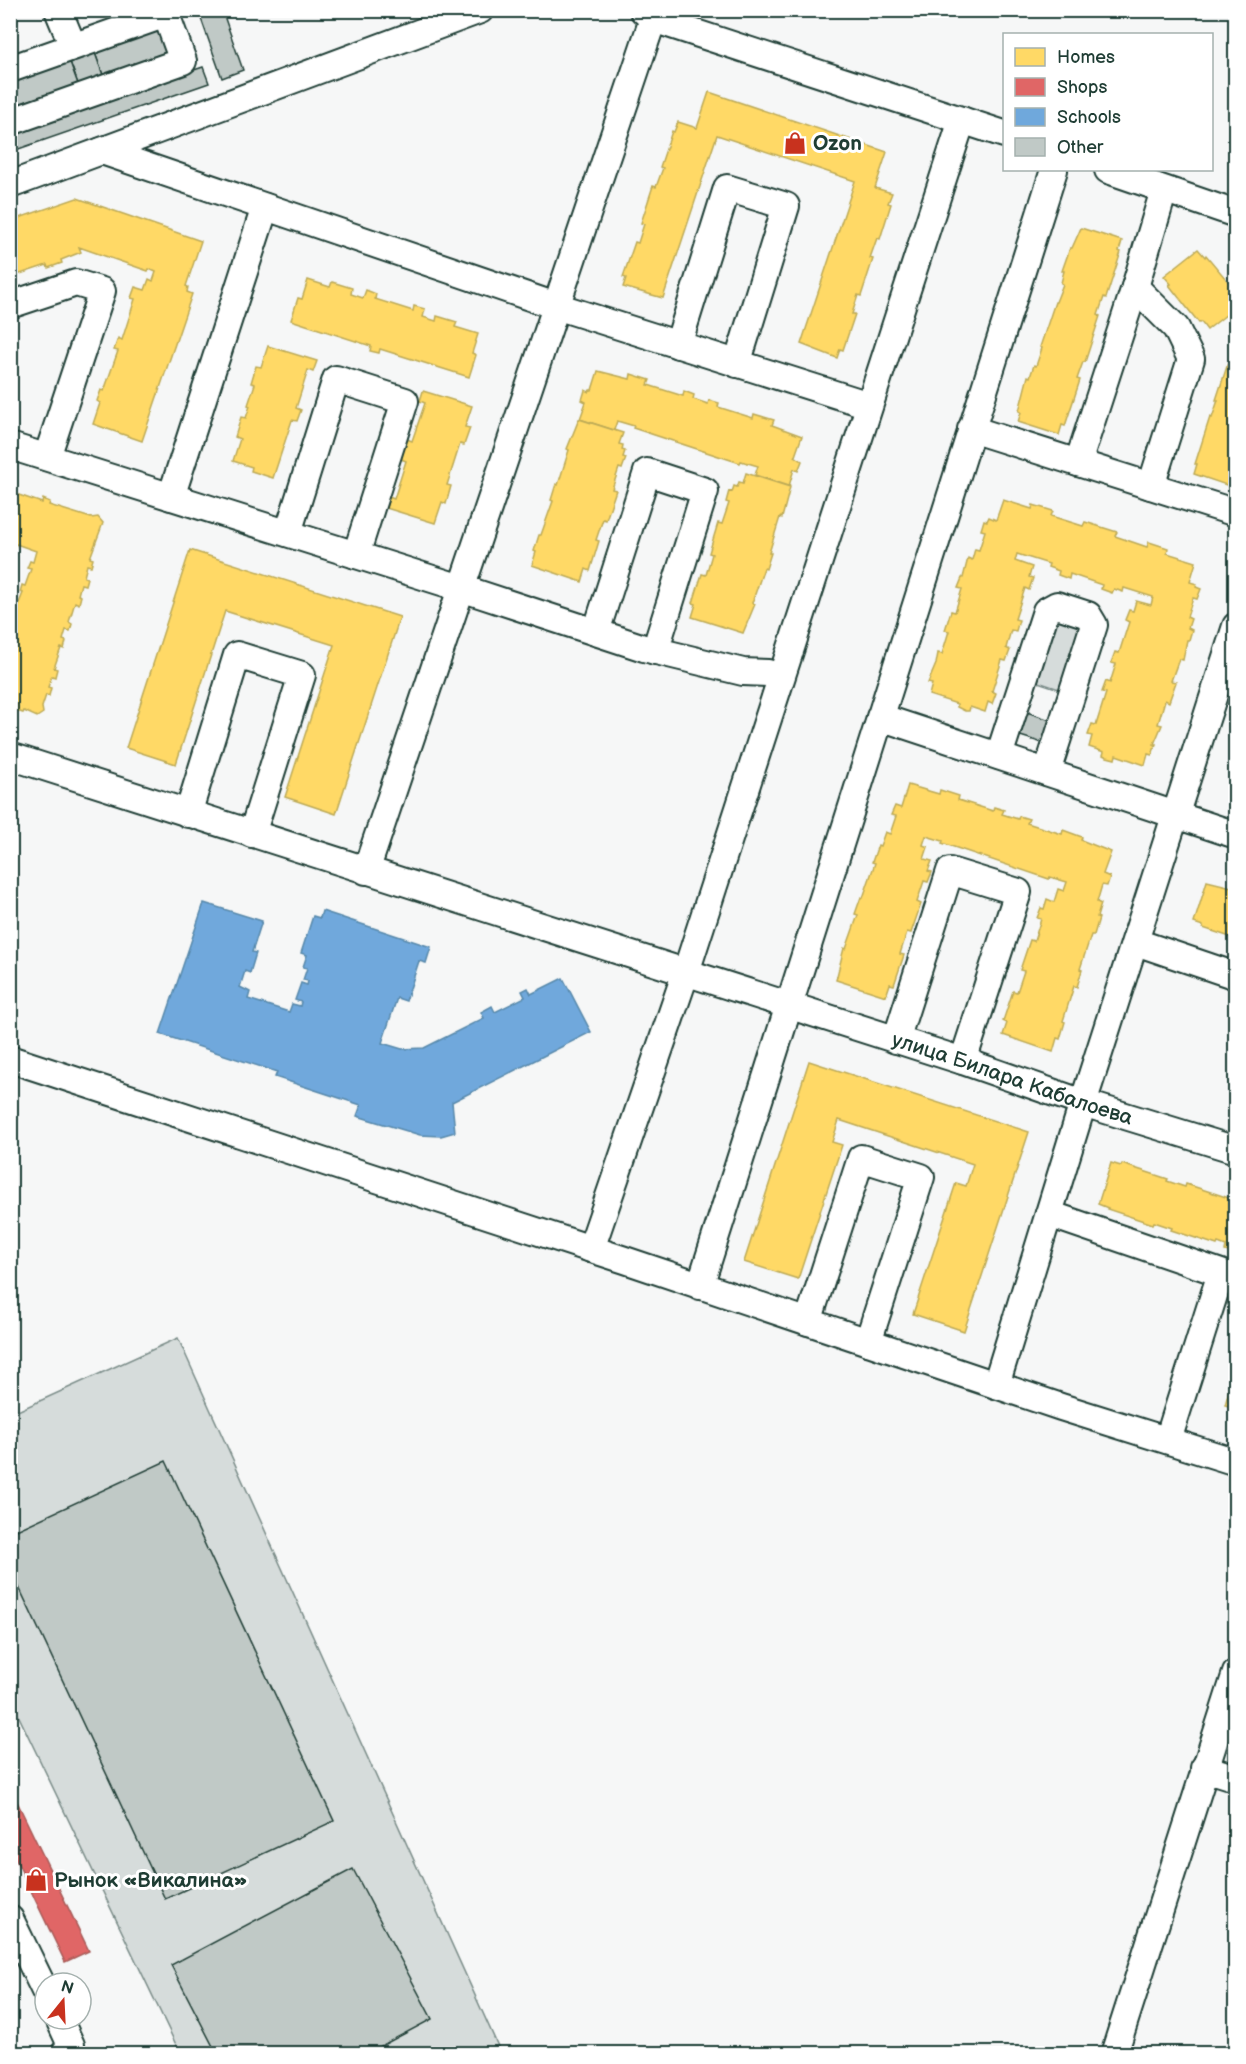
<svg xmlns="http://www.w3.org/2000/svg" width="1246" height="2064" viewBox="0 0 1246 2064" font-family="'Balsamiq Sans',sans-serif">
	<rect width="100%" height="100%" fill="#f6f7f7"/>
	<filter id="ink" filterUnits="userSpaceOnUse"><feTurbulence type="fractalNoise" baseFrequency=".0167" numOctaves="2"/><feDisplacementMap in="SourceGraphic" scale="12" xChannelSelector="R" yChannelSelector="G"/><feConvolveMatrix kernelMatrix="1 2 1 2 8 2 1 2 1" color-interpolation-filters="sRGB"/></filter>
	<g filter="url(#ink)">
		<g fill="#d6dcdb" stroke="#7a8c88" stroke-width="1.5">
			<polygon points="1058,610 1085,619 1062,690 1035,681"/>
			<polygon points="178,1338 501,2053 180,2053 11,1700 11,1414"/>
		</g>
		<g fill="#ffd966" stroke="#bcaa57" stroke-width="1.5">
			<polygon points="709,92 887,152 875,188 892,193 888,203 891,204 880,239 877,238 870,258 873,259 861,296 858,295 852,314 855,314 843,350 840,349 837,358 801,344 855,181 717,135 663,298 623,287 626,278 623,277 635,242 638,243 644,224 641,223 653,186 656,187 663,168 660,167 672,131 674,132 678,122 697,128"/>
			<polygon points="77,198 201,241 186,286 188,287 187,292 192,294 142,441 93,424 100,403 97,401 101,390 104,391 118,351 114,350 118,338 122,340 135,299 131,298 135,287 145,290 149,279 153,281 156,272 149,269 148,271 79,247 81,252 61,260 62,263 48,268 47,265 11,277 10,281 10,221"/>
			<polygon points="1081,228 1122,241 1119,251 1121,252 1106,298 1104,297 1098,315 1100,316 1085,362 1083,362 1077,379 1080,380 1065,426 1062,425 1059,435 1018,422 1021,412 1019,411 1028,376 1030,377 1034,365 1036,366 1042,348 1040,347 1055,302 1056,302 1063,284 1061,283 1064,271 1062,271 1070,248 1072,248"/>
			<polygon points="1198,249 1205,257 1206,255 1236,291 1236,307 1207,330 1201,322 1199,323 1169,285 1171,284 1164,276"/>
			<polygon points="308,280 330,287 332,282 352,288 351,294 363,298 366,290 376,294 375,299 413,311 414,306 425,309 423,317 436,321 437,316 457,322 455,327 478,334 472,353 476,355 469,377 380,349 379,353 370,351 371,346 291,320 298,298 302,299"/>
			<polygon points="268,346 317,361 313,372 308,370 296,408 301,410 297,421 292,420 273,478 251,471 252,467 233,461 240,439 235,437 241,417 246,418 250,406 248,405 255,384 251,383 256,366 261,367"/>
			<polygon points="1236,348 1236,487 1235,488 1194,474 1197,464 1195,464 1210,417 1212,418 1218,400 1216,400 1231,354 1234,354"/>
			<polygon points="598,371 630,379 631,374 650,380 648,385 683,396 684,391 694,395 693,399 708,404 709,400 719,403 718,407 753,418 754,414 774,420 772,425 802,436 795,456 802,461 798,471 794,469 789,486 755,475 758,466 741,461 740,463 633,428 634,426 617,421 614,430 580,419 586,402 582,400 585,390 589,392 590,390 592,390"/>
			<polygon points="423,391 472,406 465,427 470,428 464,445 460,444 447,485 451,486 446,504 442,502 435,523 386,508 389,497 394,499 406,461 401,459 407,439 412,441 425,403 420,401"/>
			<polygon points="579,419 623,433 619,444 623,445 622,450 625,451 623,457 626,458 622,469 619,468 612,489 616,490 606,520 603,519 596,540 599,541 590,571 586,569 582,582 532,565 536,552 534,551 539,535 541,535 553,501 551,500 556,484 558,485 569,450 567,449"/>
			<polygon points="746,473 790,487 782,518 780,517 769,553 771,553 766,569 764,568 752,603 755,604 743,633 692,617 696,604 693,603 702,574 706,575 712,554 709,553 718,523 722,524 729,503 726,502 729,491 732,492 734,486 737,487 739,482 743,483"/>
			<polygon points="10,489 14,490 13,493 42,503 43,499 50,502 49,505 91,518 98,517 103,523 90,558 93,559 91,566 87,565 84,577 87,578 85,585 81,584 78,595 81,596 79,604 75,602 69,622 72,624 70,631 66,630 63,640 66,641 64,649 61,648 54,668 57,669 55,677 52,676 48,687 51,688 49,696 46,695 42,707 43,713 37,717 24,711 23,713 10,709 10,627 17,610 14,609 16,602 19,603 23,593 20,592 22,585 25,586 31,569 27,568 30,561 33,562 36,551 16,544 14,549 10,548"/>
			<polygon points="1003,500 1032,509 1033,505 1053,511 1051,516 1083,526 1085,522 1117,532 1115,536 1147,547 1149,542 1168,548 1167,553 1196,562 1190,582 1197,584 1196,587 1201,589 1197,599 1193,598 1187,617 1191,619 1188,628 1192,630 1189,640 1187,640 1183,660 1179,659 1171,681 1176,682 1169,702 1165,700 1158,724 1162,725 1154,744 1156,744 1152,755 1148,754 1145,765 1116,755 1115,759 1107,757 1103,755 1104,752 1089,747 1092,736 1088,735 1092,724 1096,725 1106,693 1102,692 1106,681 1110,683 1116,664 1111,663 1115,652 1119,653 1129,622 1125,620 1129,610 1133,611 1136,601 1151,605 1153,597 1124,588 1123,592 1114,589 1112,593 1101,589 1102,585 1070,574 1069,579 1058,575 1059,571 1048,567 1049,564 1017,554 1015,561 1032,567 1029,577 1033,578 1029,590 1025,588 1015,619 1019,620 1016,631 1011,630 1006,648 1010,650 1006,661 1002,660 992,691 996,693 992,704 988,702 985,712 970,707 969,711 965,711 957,707 957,704 929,695 932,684 928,683 936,664 938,653 942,654 949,631 945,630 951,611 955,612 962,589 958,588 962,578 963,578 968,558 972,560 975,549 979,550 985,531 981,530 984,520 987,521 989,517 996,520"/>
			<polygon points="190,550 400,617 336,814 285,797 334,645 225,611 176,764 126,748"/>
			<polygon points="1232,761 1236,762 1236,797 1226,794 1235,774 1229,770"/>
			<polygon points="908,785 939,794 940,790 959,796 958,800 993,811 994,807 1004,810 1002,814 1018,819 1019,816 1029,819 1027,823 1062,834 1063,830 1082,837 1081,840 1111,852 1103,874 1110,877 1107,886 1102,885 1097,902 1101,904 1097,917 1099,918 1094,935 1091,935 1080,969 1082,970 1077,987 1074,986 1063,1021 1065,1022 1060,1039 1057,1038 1053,1052 1003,1035 1007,1023 1003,1021 1013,991 1017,992 1024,971 1020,970 1030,940 1034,941 1041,919 1037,918 1041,908 1044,909 1047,899 1054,902 1058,889 1064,891 1067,882 1050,877 1049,879 942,843 943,841 926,836 923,845 928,847 924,859 932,861 928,871 932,872 928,882 924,881 917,902 921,904 911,933 907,932 900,954 904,955 894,985 890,984 886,996 836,980 844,948 846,949 858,915 855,914 861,897 863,898 875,863 872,862 878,845 880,846 885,832 890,834 896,816 891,815 895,806 901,808"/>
			<polygon points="1207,881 1236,888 1236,939 1203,928 1203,926 1194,923"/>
			<polygon points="809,1061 1029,1132 964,1331 913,1314 956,1183 966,1186 973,1164 839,1120 832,1142 842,1145 798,1279 744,1262"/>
			<polygon points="1111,1163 1121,1166 1122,1164 1168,1179 1167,1181 1185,1187 1186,1184 1232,1199 1231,1201 1236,1203 1236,1254 1225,1251 1226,1246 1218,1243 1217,1245 1171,1230 1172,1228 1154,1222 1153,1224 1107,1209 1108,1208 1098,1204"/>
			<polygon points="1236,1365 1236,1408 1225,1405"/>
		</g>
		<polygon fill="#e06666" stroke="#a65a57" stroke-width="1.5" points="10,1787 89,1951 65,1962 10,1847"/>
		<polygon fill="#6fa8dc" stroke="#5788aa" stroke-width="1.5" points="204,903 262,921 252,952 256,953 250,973 245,971 240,987 250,992 248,999 289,1012 292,1004 300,1006 301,1002 295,1000 301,983 307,985 308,981 303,980 307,968 303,967 307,955 301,953 313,916 320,918 322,911 431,947 426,963 419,961 406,1001 397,998 382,1043 402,1049 424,1048 484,1018 481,1012 492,1006 495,1012 525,997 522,991 528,988 531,994 563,978 591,1032 452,1102 455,1132 441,1136 420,1135 357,1116 361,1105 275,1077 277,1072 160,1034"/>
		<g fill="#c0c9c6" stroke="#1f3d34" stroke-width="1.5">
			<polygon points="198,10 222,10 243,70 222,78"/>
			<polygon points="161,30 169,53 103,75 95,53"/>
			<polygon points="95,53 103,75 78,84 70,62"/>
			<polygon points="70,62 78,84 10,107 10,82"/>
			<polygon points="203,67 209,83 10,152 10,133"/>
			<polygon points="1021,710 1053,721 1046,744 1014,734"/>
			<polygon points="166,1461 334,1821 165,1899 10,1568 10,1533"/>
			<polygon points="353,1869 432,2019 366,2054 217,2054 171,1965"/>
		</g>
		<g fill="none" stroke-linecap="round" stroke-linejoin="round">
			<g stroke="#1f3d34" stroke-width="30">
				<g id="minor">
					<polyline points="58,10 73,46"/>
					<polyline points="643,10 653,19 1004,134"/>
					<polyline points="10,69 166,14 183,61 10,122"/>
					<polyline points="102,151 556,306 869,405"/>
					<polyline points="1108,170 1236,214"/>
					<polyline points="10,185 480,10"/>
					<polyline points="1135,287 1164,190"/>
					<polyline points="10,305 76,283 102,291 47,457"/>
					<polyline points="678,345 727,188 786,206 737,364"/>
					<polyline points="971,429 1236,513"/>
					<polyline points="10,446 461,588 644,648 743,672 768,673 780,677"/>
					<polyline points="1078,463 1135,287 1176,328 1191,359 1151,486"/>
					<polyline points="171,497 265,207"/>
					<polyline points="288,533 336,379 405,401 356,555"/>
					<polyline points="596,632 647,472 705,491 655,651"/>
					<polyline points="880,717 1236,835"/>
					<path id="s1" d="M10,756L963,1061L1083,1103L1236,1150"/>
					<polyline points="999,756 1046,611 1057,605 1088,615 1094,625 1047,772"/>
					<polyline points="188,814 237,655 302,675 252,834"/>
					<polyline points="366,871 653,19"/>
					<polyline points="1136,942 1236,976"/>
					<polyline points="896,1040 950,871 1018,892 963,1061"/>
					<polyline points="10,1059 625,1260 1061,1407 1236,1462"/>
					<polyline points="1049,1214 1221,1273 1168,1440"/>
					<polyline points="591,1249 686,972 962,120"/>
					<polyline points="700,1286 1054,170"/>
					<polyline points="808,1322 861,1158 921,1177 868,1342"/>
					<polyline points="996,1385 1083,1103 1236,626"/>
					<polyline points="1204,1768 1236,1778"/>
					<polyline points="10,1919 45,1991"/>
					<polyline points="59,2019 71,2045 64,2054"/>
					<polyline points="1114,2054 1236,1673"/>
				</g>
			</g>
			<use href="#minor" stroke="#fff" stroke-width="26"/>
		</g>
	</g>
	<defs>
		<g id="shop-bare" transform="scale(1.8)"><path d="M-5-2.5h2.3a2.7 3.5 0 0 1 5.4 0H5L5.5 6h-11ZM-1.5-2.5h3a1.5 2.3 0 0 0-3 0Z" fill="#c8321e" stroke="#fff" stroke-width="2.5" paint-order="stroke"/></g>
	</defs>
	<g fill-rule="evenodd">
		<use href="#shop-bare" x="795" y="143"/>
		<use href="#shop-bare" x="36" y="1880"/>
	</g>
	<g text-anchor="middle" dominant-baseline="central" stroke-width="6" stroke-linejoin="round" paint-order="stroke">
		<g font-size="21" font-weight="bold" fill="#1f3d34" stroke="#fff" text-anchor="start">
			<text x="813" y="143">Ozon</text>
			<text x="54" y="1880">Рынок «Викалина»</text>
		</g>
		<g font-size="21" fill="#1f3d34" stroke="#fff">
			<text stroke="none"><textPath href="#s1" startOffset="1053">улица Билара Кабалоева</textPath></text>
		</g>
	</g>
	<rect width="1246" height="2064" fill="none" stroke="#fff" stroke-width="36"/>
	<rect x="18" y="18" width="1210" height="2028" fill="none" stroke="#1f3d34" stroke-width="2" filter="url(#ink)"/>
	<rect x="1003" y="33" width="210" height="138" fill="#ffffff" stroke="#a5b1ae" stroke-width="1.5"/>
	<rect x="1015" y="48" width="30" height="18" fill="#ffd966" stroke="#a5b1ae" stroke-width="1.5"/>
	<text x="1057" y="63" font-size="18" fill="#1f3d34">Homes</text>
	<rect x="1015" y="78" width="30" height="18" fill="#e06666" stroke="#a5b1ae" stroke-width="1.5"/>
	<text x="1057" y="93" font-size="18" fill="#1f3d34">Shops</text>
	<rect x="1015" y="108" width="30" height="18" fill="#6fa8dc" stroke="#a5b1ae" stroke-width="1.5"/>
	<text x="1057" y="123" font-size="18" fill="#1f3d34">Schools</text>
	<rect x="1015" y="138" width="30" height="18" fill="#c0c9c6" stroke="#a5b1ae" stroke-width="1.5"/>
	<text x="1057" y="153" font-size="18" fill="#1f3d34">Other</text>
	<g transform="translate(63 2001) rotate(18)"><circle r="28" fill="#ffffff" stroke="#a5b1ae" stroke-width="1.5"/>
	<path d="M0-4.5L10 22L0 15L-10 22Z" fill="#c8321e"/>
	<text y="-9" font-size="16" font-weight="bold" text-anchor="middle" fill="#1f3d34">N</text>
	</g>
</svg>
